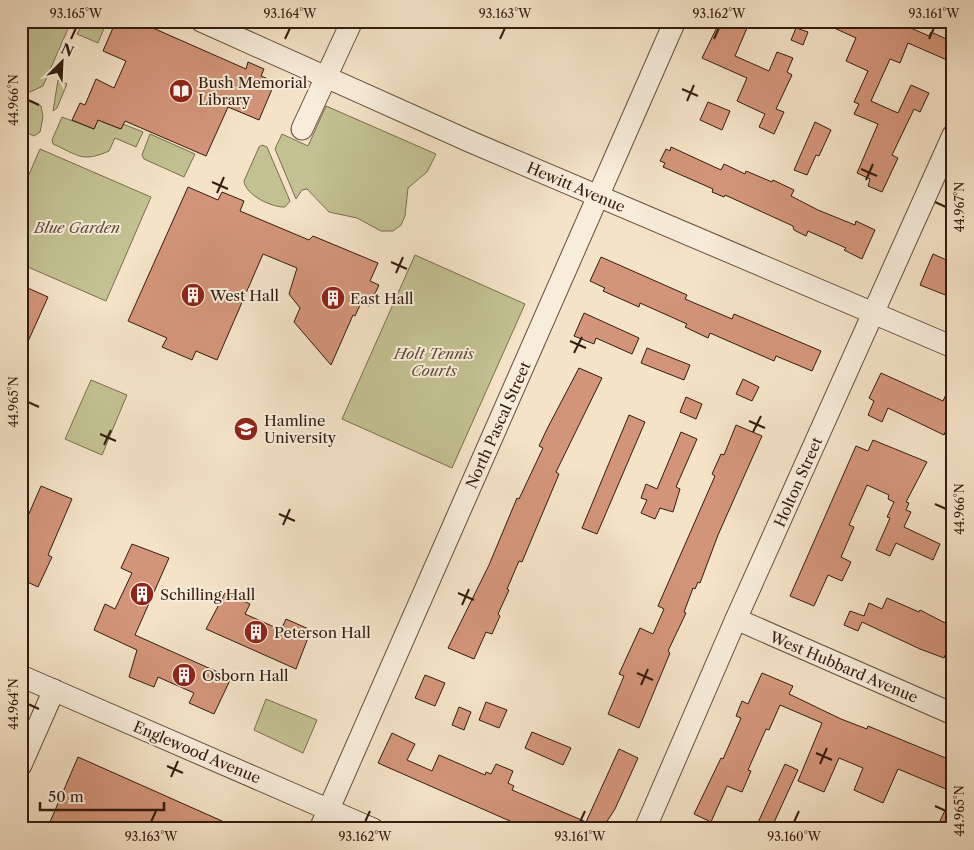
<svg xmlns="http://www.w3.org/2000/svg" width="974" height="850" viewBox="0 0 974 850" font-family="'Libre Caslon Text',serif">
	<rect width="100%" height="100%" fill="#f4e3c7"/>
	<filter id="stains"><feTurbulence type="fractalNoise" baseFrequency=".004" numOctaves="4"/><feColorMatrix values="0 0 0 0 .2 0 0 0 0 .09 0 0 0 0 .02 0 0 0 .5 -.17"/></filter>
	<radialGradient id="worn" r=".72"><stop offset=".6" stop-color="#630" stop-opacity="0"/><stop offset="1" stop-color="#630" stop-opacity=".3"/></radialGradient>
	<g fill="#c2c191" stroke="#7b6e50">
		<polygon points="26,21 70,21 70,24 43,86 21,96 21,32"/>
		<polygon points="84,21 107,21 98,43 77,34"/>
		<polygon points="58,80 67,84 57,108 53,111"/>
		<polygon points="32,101 41,106 43,117 40,132 34,136 21,130 21,104"/>
		<polygon points="326,106 436,154 427,172 408,188 405,216 401,225 393,231 381,231 357,218 329,212 307,189 302,190 296,199 275,149 282,134 308,146"/>
		<path d="M100,114L103,122L120,129L123,124L143,132L136,147L115,138L109,151C82,163 78,155 53,144L52,140L62,117L94,129Z"/>
		<polygon points="150,134 195,154 184,177 144,159 142,155"/>
		<path d="M262,145L267,147L290,201L285,207C273,208 245,195 244,181L259,147Z"/>
		<polygon points="40,149 151,197 106,301 21,264 21,193"/>
		<polygon points="415,255 525,304 452,468 342,419"/>
		<polygon points="91,380 127,395 102,455 65,439"/>
		<polygon points="266,699 317,720 303,753 254,730"/>
	</g>
	<g fill="#d39579" stroke="#341c0f">
		<polygon points="116,21 137,21 246,69 248,62 264,69 261,76 275,82 259,120 228,107 206,156 125,121 121,129 98,120 94,129 72,120 80,103 85,105 96,79 114,88 126,61 103,51"/>
		<polygon points="720,21 750,21 735,56 769,71 777,52 793,58 787,72 792,75 776,109 784,112 774,134 759,127 765,114 737,101 747,78 702,58"/>
		<polygon points="819,21 895,21 929,36 931,32 953,42 947,60 908,43 900,63 890,59 871,101 898,113 911,85 929,93 920,112 914,109 892,155 898,158 882,192 868,186 870,179 857,173 878,124 854,114 859,104 854,102 868,71 846,61 856,38"/>
		<polygon points="796,28 808,32 803,45 791,40"/>
		<polygon points="708,102 730,111 722,130 700,120"/>
		<polygon points="815,122 831,130 819,156 816,155 807,175 794,170"/>
		<polygon points="671,147 721,170 724,164 745,174 746,171 772,182 773,180 794,190 791,196 818,210 855,225 856,221 875,230 862,259 844,250 846,248 808,231 806,236 794,230 793,226 725,195 724,197 712,192 713,189 663,167 665,163 660,161 666,149 670,151"/>
		<polygon points="188,187 218,200 222,192 244,201 240,211 309,240 313,236 378,263 370,281 379,285 369,306 361,303 355,316 353,315 331,365 294,322 300,308 289,294 297,268 263,254 217,360 196,351 192,360 162,347 167,338 128,321"/>
		<polygon points="933,254 953,263 953,298 920,285"/>
		<polygon points="601,257 687,295 685,299 732,319 734,314 821,351 812,371 776,356 774,361 710,333 708,338 685,327 687,324 640,303 639,307 603,291 605,288 590,281"/>
		<polygon points="21,285 48,297 21,357"/>
		<polygon points="584,313 639,338 632,354 596,338 594,344 574,336"/>
		<polygon points="647,348 690,365 684,380 641,363"/>
		<polygon points="579,368 602,378 556,472 559,474 522,562 519,561 507,589 509,590 498,614 500,616 492,634 486,632 474,659 448,648 489,565 517,498 519,499 543,448 539,446 547,429"/>
		<polygon points="881,373 943,401 953,379 953,414 944,435 888,408 882,422 868,415 874,401 869,398"/>
		<polygon points="743,379 759,387 752,401 736,394"/>
		<polygon points="686,397 702,404 696,419 680,412"/>
		<polygon points="629,415 645,422 597,534 582,528"/>
		<polygon points="736,425 762,436 718,535 700,583 698,582 695,589 693,588 684,612 686,613 668,651 670,653 639,728 608,714 624,676 619,674 640,628 653,634 664,609 658,606 715,476 712,474 721,454 724,455"/>
		<polygon points="681,432 697,439 676,487 680,489 673,512 660,508 655,519 641,513 647,500 641,498 646,484 657,489"/>
		<polygon points="873,440 927,462 906,502 909,503 906,510 911,512 904,527 940,544 933,560 896,543 890,556 876,550 890,518 887,517 894,502 888,499 889,495 867,485 849,525 854,527 841,557 851,562 842,581 828,575 814,606 790,596 856,446 868,451"/>
		<polygon points="41,486 72,499 48,555 52,557 38,587 21,579 21,532"/>
		<polygon points="132,544 169,558 135,635 231,678 214,714 189,703 194,693 158,677 154,687 129,677 137,650 94,630 105,604 115,609 124,590 132,573 121,568"/>
		<polygon points="225,593 250,604 245,614 281,630 286,619 311,630 296,669 206,629"/>
		<polygon points="887,598 919,612 920,610 953,627 953,659 945,655 944,658 920,649 862,622 858,631 844,625 850,611 864,616 869,603 882,609"/>
		<polygon points="762,673 793,686 789,694 841,719 867,729 868,726 953,761 953,792 898,769 883,803 854,790 863,768 839,758 824,792 798,781 822,723 780,705 769,730 766,729 748,770 751,771 742,792 727,786 711,822 694,814 721,758 723,759 741,718 736,716 742,701 748,704"/>
		<polygon points="425,675 445,683 435,706 415,698"/>
		<polygon points="486,702 507,710 499,728 479,720"/>
		<polygon points="459,707 471,712 464,730 452,725"/>
		<polygon points="532,732 571,748 563,765 525,748"/>
		<polygon points="392,733 415,744 407,760 432,771 439,755 485,775 486,772 491,774 496,764 513,771 508,783 514,786 512,790 586,822 619,749 638,758 615,809 602,829 528,829 378,763"/>
		<polygon points="78,757 240,829 121,829 106,822 103,829 47,829"/>
		<polygon points="785,764 798,770 771,829 755,829"/>
		<polygon points="953,794 953,829 936,829"/>
	</g>
	<g fill="none" stroke-linecap="round" stroke-linejoin="round">
		<g stroke="#644e3d" stroke-width="23">
			<g id="minor">
				<polyline points="201,21 471,142 953,347"/>
				<polyline points="302,129 352,21"/>
				<polyline points="736,619 953,714"/>
				<polyline points="21,676 373,829"/>
				<polyline points="21,765 54,690"/>
				<polyline points="320,829 675,21"/>
				<polyline points="645,829 736,619 953,135"/>
			</g>
		</g>
		<use href="#minor" stroke="#f8eddb" stroke-width="21"/>
	</g>
	<path fill="none" stroke="#341c0f" stroke-width="2" d="M71,39L76,28M285,39L290,28M500,39L505,28M714,39L719,28M929,39L934,28M682,89L698,96M28,100L39,105M687,101L694,85M861,169L877,176M866,180L873,164M212,182L228,189M217,193L224,177M935,202L946,207M391,262L407,269M396,273L403,257M570,341L586,348M574,353L582,337M28,402L39,407M749,421L765,428M753,432L761,416M100,434L116,441M104,445L111,430M935,504L946,509M279,514L295,521M283,525L290,509M458,593L474,600M462,605L469,589M637,673L653,680M641,685L648,669M28,704L39,709M816,753L832,760M820,764L827,748M167,766L183,773M171,777L178,761M935,806L946,811M151,822L156,811M365,822L370,811M580,822L585,811M794,822L799,811"/>
	<defs>
		<g id="library-disc" transform="scale(1.25)"><circle r="9.5" fill="#8f2418" stroke="#f8eddb"/><path d="M-6-4Q-3-5.5-.7-3.5V5Q-3 3-6 4ZM6-4Q3-5.5 .7-3.5V5Q3 3 6 4Z" fill="#fff"/></g>
		<g id="building-disc" transform="scale(1.25)"><circle r="9.5" fill="#8f2418" stroke="#f8eddb"/><path d="M-4-6H4V6H1V3H-1V6H-4ZM-2.5-4.3h1.7v1.8h-1.7ZM.8-4.3h1.7v1.8H.8ZM-2.5-1h1.7V.8h-1.7ZM.8-1h1.7V.8H.8Z" fill="#fff"/></g>
		<g id="university-disc" transform="scale(1.25)"><circle r="9.5" fill="#8f2418" stroke="#f8eddb"/><path d="M0-5L7-2L0 1L-7-2ZM-4 1L0 2.5L4 1V4Q0 6-4 4Z" fill="#fff"/></g>
	</defs>
	<g fill-rule="evenodd">
		<use href="#library-disc" x="181" y="91"/>
		<use href="#building-disc" x="193" y="295"/>
		<use href="#building-disc" x="333" y="298"/>
		<use href="#university-disc" x="246" y="429"/>
		<use href="#building-disc" x="142" y="594"/>
		<use href="#building-disc" x="256" y="632"/>
		<use href="#building-disc" x="184" y="675"/>
	</g>
	<g text-anchor="middle" dominant-baseline="central" stroke-width="4" stroke-linejoin="round" paint-order="stroke">
		<g font-size="15" fill="#341c0f" stroke="#f8eddb" text-anchor="start">
			<text x="198" y="82">Bush Memorial<tspan x="198" dy="17">Library</tspan></text>
			<text x="210" y="295">West Hall</text>
			<text x="350" y="298">East Hall</text>
			<text x="264" y="420">Hamline<tspan x="264" dy="17">University</tspan></text>
			<text x="160" y="594">Schilling Hall</text>
			<text x="274" y="632">Peterson Hall</text>
			<text x="202" y="675">Osborn Hall</text>
		</g>
		<g font-size="15" fill="#341c0f" stroke="#f8eddb">
			<text transform="translate(576 187) rotate(23)">Hewitt Avenue</text>
			<text transform="translate(498 425) rotate(-66)">North Pascal Street</text>
			<text transform="translate(798 482) rotate(-66)">Holton Street</text>
			<text transform="translate(844 667) rotate(23)">West Hubbard Avenue</text>
			<text transform="translate(197 752) rotate(23)">Englewood Avenue</text>
		</g>
		<g font-size="15" font-style="italic" fill="#5f4e36" stroke="#f8eddb">
			<text x="77" y="227">Blue Garden</text>
			<text x="434" y="353">Holt Tennis<tspan x="434" dy="17">Courts</tspan></text>
		</g>
	</g>
	<rect width="974" height="850" fill="none" stroke="#f4e3c7" stroke-width="55"/>
	<g transform="translate(62 62) rotate(24)" stroke="#f8eddb" stroke-width="4" paint-order="stroke">
	<path d="M0-4L9 19L0 12L-9 19Z" fill="#341c0f"/>
	<text y="-8" font-size="14" font-weight="bold" text-anchor="middle" fill="#341c0f">N</text>
	</g>
	<path d="M40 802v8h124v-8" fill="none" stroke="#341c0f" stroke-width="2.5"/>
	<text x="48" y="802" font-size="15" fill="#341c0f" stroke="#f8eddb" stroke-width="4" paint-order="stroke">50 m</text>
	<rect x="28" y="28" width="918" height="794" fill="none" stroke="#341c0f" stroke-width="2"/>
	<g font-size="12" text-anchor="middle" fill="#341c0f">
		<text x="76" y="18">93.165°W</text>
		<text x="290" y="18">93.164°W</text>
		<text x="505" y="18">93.163°W</text>
		<text x="719" y="18">93.162°W</text>
		<text x="934" y="18">93.161°W</text>
		<text transform="translate(14 100) rotate(-90)" y="4">44.966°N</text>
		<text transform="translate(960 207) rotate(-90)" y="4">44.967°N</text>
		<text transform="translate(14 402) rotate(-90)" y="4">44.965°N</text>
		<text transform="translate(960 509) rotate(-90)" y="4">44.966°N</text>
		<text transform="translate(14 704) rotate(-90)" y="4">44.964°N</text>
		<text transform="translate(960 811) rotate(-90)" y="4">44.965°N</text>
		<text x="151" y="841">93.163°W</text>
		<text x="365" y="841">93.162°W</text>
		<text x="580" y="841">93.161°W</text>
		<text x="794" y="841">93.160°W</text>
	</g>
	<rect width="100%" height="100%" filter="url(#stains)"/>
	<rect width="100%" height="100%" fill="url(#worn)"/>
</svg>
